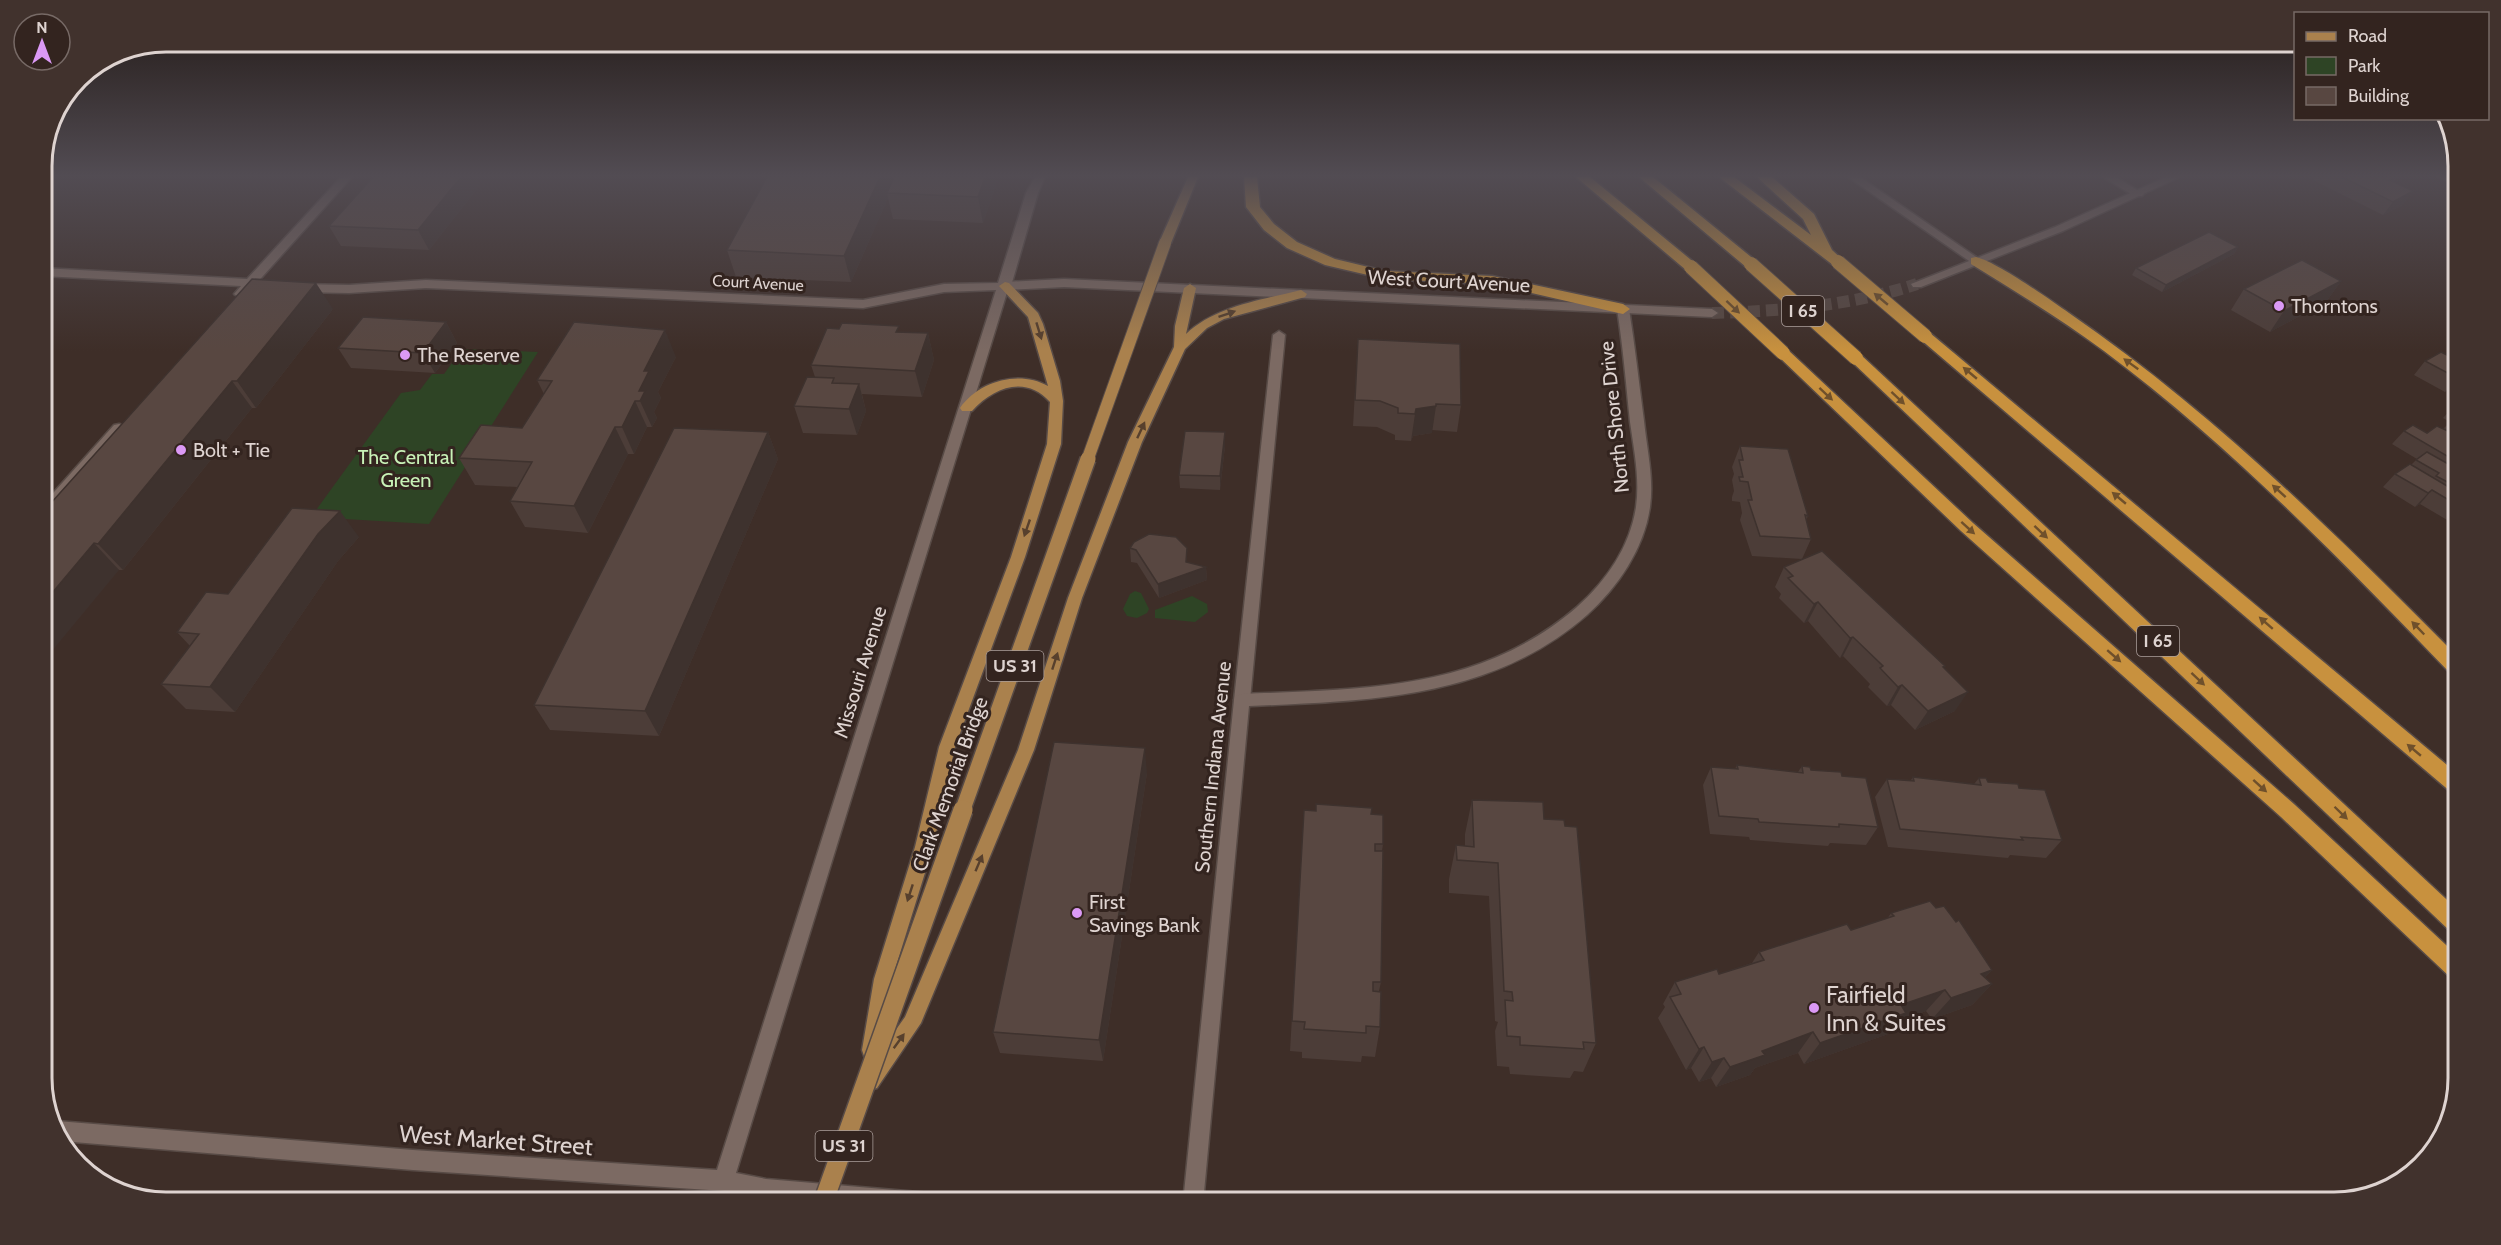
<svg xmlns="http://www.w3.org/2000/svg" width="2501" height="1245" viewBox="0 0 2501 1245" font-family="Cabin,sans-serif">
	<rect width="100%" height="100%" fill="#3e2e28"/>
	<g fill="#2e4425">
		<polygon points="462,349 538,352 429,524 311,517 401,393 420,390 432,374 444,374"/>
		<polygon points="1135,591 1141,593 1149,609 1147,613 1137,618 1127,616 1123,609 1130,594"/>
		<polygon points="1192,596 1207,604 1208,612 1195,622 1155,618 1155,610"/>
	</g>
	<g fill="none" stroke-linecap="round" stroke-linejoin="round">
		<path stroke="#564741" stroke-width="12" stroke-dasharray="12 6" stroke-linecap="butt" d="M1712,313C1782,311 1850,306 1917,284"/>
		<g stroke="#584b46" stroke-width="3">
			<g id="minor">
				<polygon points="341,177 352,177 244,297 240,298 234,294 241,286 42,276 42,268 247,279"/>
				<polygon points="2103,177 2116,177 2144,194 2142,196 2134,196"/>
				<polygon points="2438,177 2452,177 2459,180 2459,187"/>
				<polygon points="1279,331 1285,335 1250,700 1248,704 1236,704 1234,700 1273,335"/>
				<polygon points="119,424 124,425 126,428 124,431 56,507 46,507 44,504 46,501 114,425"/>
			</g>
		</g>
		<g stroke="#584b46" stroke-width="3">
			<g id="tertiary">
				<path d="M1035,177H1045L1038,193L1011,286L1008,289L736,1173L766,1179L930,1193L937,1196L940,1203C867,1203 796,1205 724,1191L413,1170L61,1141L54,1122L57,1121L413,1150L717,1170L996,290L944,292L863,308L426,288L349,293L299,292L293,288L299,284L349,285L426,280L863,300L944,284L998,283L1026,193Z"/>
				<polygon points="1848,177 1860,177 1982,261 1976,265 1972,263"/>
				<path d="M1623,305L1629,309C1635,346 1639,384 1644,421C1647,450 1654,478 1650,507C1644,549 1618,587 1587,615C1491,699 1370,701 1249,706L1203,1203H1183L1234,700L1236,696L1242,694C1363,689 1480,691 1577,607C1606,581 1630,547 1636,507C1640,479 1634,450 1630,422C1626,384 1623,346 1617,309Z"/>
			</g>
		</g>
		<g stroke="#584b46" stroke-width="3">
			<g id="secondary">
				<polygon points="2166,177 2180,177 2063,231 1921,287 1913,287 1911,284 2055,227"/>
				<polygon points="1064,279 1712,309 1718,313 1712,317 1064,287 1005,290 999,286 1005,282"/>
			</g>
		</g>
		<g stroke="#584b46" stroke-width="3">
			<g id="primary">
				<polygon points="1188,177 1198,177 1171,243 1165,246 1161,245 1159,243"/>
				<path d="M1005,282L1009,283L1038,313L1043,324L1060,381L1063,401L1061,444L1025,557L955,747L933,847L892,979L880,1052L905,1017L1018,750L1068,598L1128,442L1174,347L1175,326L1184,288L1190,284L1196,288L1186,334C1216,306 1262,300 1301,290L1307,294L1305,297L1224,319L1207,328L1185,349L1142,442L1082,598L1034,750L921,1023L877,1088L870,1090L863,1088L860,1081L876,1057L871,1059L864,1056L862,1050L874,979L915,847L939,747L1011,557L1047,444L1050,402C1026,375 994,387 972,411H962L960,408C979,381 1019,370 1048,386L1028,317L999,286Z"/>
			</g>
		</g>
		<g stroke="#584b46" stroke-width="3">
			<g id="motorway">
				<polygon points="1244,177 1257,177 1260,207 1274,224 1297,242 1335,259 1385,271 1492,276 1623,304 1630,309 1623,314 1492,284 1385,279 1325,265 1287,248 1264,230 1246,207"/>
				<polygon points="1576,177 1590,177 1696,264 1696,270 1686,270"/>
				<polygon points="1639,177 1653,177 1756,261 1756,267 1746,267"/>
				<polygon points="1719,177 1734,177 1811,235 1803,219 1757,177 1772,177 1814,214 1832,250 1845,262 1843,265 1833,265"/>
				<path d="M1976,257C1997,262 2049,299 2069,313C2213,412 2336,534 2459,658V677L2452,675C2342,561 2231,446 2104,351C2061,319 2016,292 1971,264V258Z"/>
				<polygon points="1925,331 1930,333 2459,775 2459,795 2452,793 1920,339 1918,336"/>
				<polygon points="1783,348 1788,350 1973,523 2295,805 2459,957 2459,981 2451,978 2281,817 1961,531 1778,356 1775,353"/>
				<polygon points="1856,353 1861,355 2459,911 2459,935 2451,932 1851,361 1848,358 1851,355"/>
			</g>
		</g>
		<use href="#minor" fill="#7c6a63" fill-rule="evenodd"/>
		<use href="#tertiary" fill="#7c6a63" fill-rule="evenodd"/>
		<use href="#secondary" fill="#7c6a63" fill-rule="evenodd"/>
		<use href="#primary" fill="#aa814d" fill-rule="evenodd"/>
		<use href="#motorway" fill="#c8913e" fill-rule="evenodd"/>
		<g stroke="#584b46" stroke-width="14" stroke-linecap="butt">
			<polyline id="primary-bridge-far2" points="1087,461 1165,243"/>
		</g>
		<g stroke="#584b46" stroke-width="18" stroke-linecap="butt">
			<polyline id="primary-bridge-far1" points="962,812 1088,459"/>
		</g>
		<g stroke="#584b46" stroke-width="22" stroke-linecap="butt">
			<polyline id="primary-bridge" points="823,1203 963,810"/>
		</g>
		<g stroke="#584b46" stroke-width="16" stroke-linecap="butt">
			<g id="motorway-bridge">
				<polyline points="1838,262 1925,336"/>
				<polyline points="1751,264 1856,358"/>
				<polyline points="1691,267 1783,353"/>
			</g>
		</g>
		<use href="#primary-bridge-far2" stroke="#aa814d" stroke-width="12"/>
		<use href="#primary-bridge-far1" stroke="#aa814d" stroke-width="15"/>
		<use href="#primary-bridge" stroke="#aa814d" stroke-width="19"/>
		<use href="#motorway-bridge" stroke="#c8913e" stroke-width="14"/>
	</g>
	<g fill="#4c3d38">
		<polygon points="894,177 995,177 996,184 983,223 893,219 888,198 851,282 736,277 727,250 893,180"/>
		<polygon points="2315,177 2397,177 2394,182 2403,205 2383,215 2313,180"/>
		<polygon points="480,185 429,250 341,246 329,226"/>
		<polygon points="2238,247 2234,254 2162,292 2132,275 2136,268"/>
		<polygon points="2341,281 2326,302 2270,332 2231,310 2244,289"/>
		<polygon points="2459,291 2459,299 2454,296"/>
		<polygon points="333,309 256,408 252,408 123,570 119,570 42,513"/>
		<polygon points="446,322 457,343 435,373 351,368 338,348"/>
		<polygon points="900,332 928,333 934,360 922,397 862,394 866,411 857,435 803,433 794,406 815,377 811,365"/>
		<polygon points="1358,339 1461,405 1457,432 1432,430 1432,433 1413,436 1411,441 1395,440 1395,435 1377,427 1353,426"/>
		<polygon points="676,357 658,392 661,398 654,412 657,418 652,427 647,427 634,454 628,454 588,533 525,527 510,501 517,487 475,485 459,458 522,428 544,394 537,380"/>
		<polygon points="2425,361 2459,361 2459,394 2450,389 2445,392 2414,375"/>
		<polygon points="2459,403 2459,520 2454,524 2420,504 2415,507 2383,487 2395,474 2411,465 2417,459 2392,444 2404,431 2427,433 2443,429 2450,422 2443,418 2455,405"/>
		<polygon points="768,432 778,459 659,736 550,730 534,705"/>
		<polygon points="1225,446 1220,490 1180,488 1179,475"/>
		<polygon points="1740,446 1808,516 1806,520 1811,539 1802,559 1752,556 1740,520 1742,513 1740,502 1732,501 1732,497 1734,491 1732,480 1734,474 1732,467"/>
		<polygon points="359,537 338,561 235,712 186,709 161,684 190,646 177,632 228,594"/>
		<polygon points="1130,548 1206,567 1207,580 1159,598 1137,563 1131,562"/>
		<polygon points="1784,567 1944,668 1955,711 1915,730 1891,705 1887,706 1868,687 1870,684 1843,656 1840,658 1808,621 1804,623 1779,598 1781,594 1775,587"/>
		<polygon points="1737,765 1798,772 1802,766 1811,770 1842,776 1878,827 1866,845 1830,843 1828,846 1750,840 1749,837 1710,834 1703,785 1711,767 1735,769"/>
		<polygon points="1147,773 1103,1061 1000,1053 993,1032"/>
		<polygon points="1913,777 1974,784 1979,778 1988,782 2019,788 2062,840 2046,858 2010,855 2008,858 1888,847 1875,797 1887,779 1911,780"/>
		<polygon points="1472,800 1544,819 1596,1043 1583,1072 1574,1071 1570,1078 1510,1074 1509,1067 1497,1066 1495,1031 1498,1022 1495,1021 1489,896 1449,893 1449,879 1456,845 1465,846 1465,834"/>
		<polygon points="1304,810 1371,814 1383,844 1382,851 1381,982 1379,991 1380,1027 1375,1057 1362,1056 1361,1062 1302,1058 1302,1052 1290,1051"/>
		<polygon points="1936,908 1992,970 1985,977 1992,984 1972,1005 1932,1019 1926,1011 1899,1021 1888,1034 1804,1064 1798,1053 1755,1068 1750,1075 1716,1087 1711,1078 1699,1082 1691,1068 1686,1070 1658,1018 1665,1007 1663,1004 1675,982 1719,974 1752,963 1759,952 1851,930 1887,919 1891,913"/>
	</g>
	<g fill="#3e322e">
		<polygon points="460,177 476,177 480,185 429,250 418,230"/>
		<polygon points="880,177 892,177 894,185 887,193 888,198 851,282 844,256"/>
		<polygon points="985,177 995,177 996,184 983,223 978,197"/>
		<polygon points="2413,191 2403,205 2383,215 2393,202"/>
		<polygon points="2238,247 2234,254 2162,292 2166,285"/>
		<polygon points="2341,281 2326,302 2270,332 2284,311"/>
		<polygon points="316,283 333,309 256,408 237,381"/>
		<polygon points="446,322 457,343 435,373 423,353"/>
		<polygon points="665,330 676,357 658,392 661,398 654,412 657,418 652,427 640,401 639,391 644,371"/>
		<polygon points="928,333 934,360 922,397 915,371"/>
		<polygon points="2459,377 2459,379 2450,389 2445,392 2457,378"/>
		<polygon points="232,381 252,408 123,570 98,544"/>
		<polygon points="859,384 866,411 857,435 849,409"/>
		<polygon points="635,401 647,427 634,454 622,427"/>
		<polygon points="1436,406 1432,433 1413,436 1411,441 1415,414 1416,409"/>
		<polygon points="615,427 628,454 588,533 574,506"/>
		<polygon points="768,432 778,459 659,736 645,711"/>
		<polygon points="1225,432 1225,446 1220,490 1220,476"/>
		<polygon points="2432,490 2420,504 2415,507 2428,493"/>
		<polygon points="340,511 359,537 338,561 235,712 210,687 318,534"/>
		<polygon points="94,543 119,570 42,663 42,605"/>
		<polygon points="1187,548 1187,574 1206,567 1207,580 1159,598 1158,584 1186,562"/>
		<polygon points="1818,602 1808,621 1804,623 1814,604"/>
		<polygon points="1853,637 1843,656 1840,658 1850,638"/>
		<polygon points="1902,685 1891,705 1887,706 1898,687"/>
		<polygon points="1968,692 1955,711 1915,730 1928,711"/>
		<polygon points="1145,748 1147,773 1103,1061 1099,1040"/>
		<polygon points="1992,970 1973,990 1992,984 1972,1005 1932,1019 1951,998 1981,974"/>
		<polygon points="1945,990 1926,1011 1899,1021 1888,1034 1804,1064 1820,1043 1901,1005"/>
		<polygon points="1813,1032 1798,1053 1755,1068 1750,1075 1716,1087 1730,1067 1762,1051"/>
		<polygon points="1704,1047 1691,1068 1686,1070 1699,1049"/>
		<polygon points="1724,1058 1711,1078 1699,1082 1712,1062"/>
		<polygon points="487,1196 496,1203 484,1203"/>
	</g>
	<g fill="#584741" stroke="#3e322e" stroke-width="1.5">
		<polygon points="373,177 461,177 418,230 329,226"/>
		<polygon points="767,177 880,177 844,256 727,250"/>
		<polygon points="894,177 985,177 978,197 887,193"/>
		<polygon points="2342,177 2396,177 2390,180 2413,191 2393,202"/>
		<polygon points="2209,232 2238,247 2166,285 2136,268"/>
		<polygon points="2302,260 2341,281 2284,311 2244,289"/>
		<polygon points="252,279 316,283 237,381 232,381 98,544 94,543 42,605 42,513"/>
		<polygon points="363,317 446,322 423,353 338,348"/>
		<polygon points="574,322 665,330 644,371 649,371 639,391 645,391 640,401 635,401 622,427 615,427 574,506 510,501 532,462 459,458 481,425 522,428 552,381 537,380"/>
		<polygon points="842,323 899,326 896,332 928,333 915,371 811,365 827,328 839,329"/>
		<polygon points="1358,339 1460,344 1461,405 1436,404 1436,406 1416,409 1415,414 1398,413 1398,408 1380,401 1355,400"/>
		<polygon points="2441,352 2459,361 2459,377 2457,378 2425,361"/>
		<polygon points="807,377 834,378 832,383 859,384 849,409 794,406"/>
		<polygon points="2459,417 2459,431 2447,424"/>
		<polygon points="2413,425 2427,433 2437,426 2459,436 2459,463 2404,431"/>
		<polygon points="674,428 768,432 645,711 534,705"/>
		<polygon points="1185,431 1225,432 1220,476 1179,475"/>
		<polygon points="1740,446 1788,449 1808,516 1805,515 1811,539 1760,536 1748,500 1752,500 1748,482 1740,481 1739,477 1743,477 1739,460 1743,460"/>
		<polygon points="2427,452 2459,470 2459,488 2436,476 2439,473 2416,460"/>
		<polygon points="2410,464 2459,493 2459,506 2432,490 2428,493 2395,474"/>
		<polygon points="292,508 340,511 318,534 210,687 161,684 199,634 177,632 206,592 228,594"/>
		<polygon points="1149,534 1176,537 1187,548 1186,562 1206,567 1158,584 1136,550 1130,548 1134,542"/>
		<polygon points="1822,551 1945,666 1943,667 1968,692 1928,711 1902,685 1898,687 1880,668 1883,666 1853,637 1850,638 1818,602 1814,604 1788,578 1793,576 1784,567"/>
		<polygon points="1054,742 1145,748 1099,1040 993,1032"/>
		<polygon points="1737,765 1803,773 1802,766 1810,767 1811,770 1841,772 1842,776 1866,778 1878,827 1839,824 1839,827 1759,822 1758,819 1719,816 1711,767 1738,769"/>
		<polygon points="1913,777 1981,785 1979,778 1986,778 1988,782 2018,784 2019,788 2045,790 2062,840 2021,837 2023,840 1900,829 1887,779 1914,781"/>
		<polygon points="1472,800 1543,802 1544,819 1564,820 1565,826 1577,827 1596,1043 1583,1042 1584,1049 1520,1045 1520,1037 1507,1036 1505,1000 1513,1001 1512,992 1504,991 1498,863 1457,860 1456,845 1474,847"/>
		<polygon points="1316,804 1372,808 1371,814 1383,815 1383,844 1375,844 1375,851 1383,851 1381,982 1373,982 1373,991 1381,992 1380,1027 1366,1026 1366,1033 1304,1029 1305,1022 1292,1021 1304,810 1316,811"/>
		<polygon points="1930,901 1936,908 1944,906 1956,922 1959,920 1992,970 1981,974 1992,984 1951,998 1945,990 1901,1005 1906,1013 1820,1043 1813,1032 1762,1051 1765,1055 1730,1067 1724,1058 1712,1062 1704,1047 1699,1049 1670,997 1681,994 1675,982 1717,969 1719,974 1764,960 1759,952 1847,924 1851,930 1894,916 1891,913"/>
		<polygon points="452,1194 487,1196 484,1203 448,1203"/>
	</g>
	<defs><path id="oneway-solid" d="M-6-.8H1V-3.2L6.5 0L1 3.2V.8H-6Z" transform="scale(1.5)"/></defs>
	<g fill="#6f502b">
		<use href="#oneway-solid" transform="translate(1881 299) rotate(-140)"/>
		<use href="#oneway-solid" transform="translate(1733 307) rotate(43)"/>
		<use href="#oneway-solid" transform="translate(2131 364) rotate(-144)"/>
		<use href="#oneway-solid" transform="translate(1970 373) rotate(-140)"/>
		<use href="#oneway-solid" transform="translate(1826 394) rotate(43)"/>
		<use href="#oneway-solid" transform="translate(1898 398) rotate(43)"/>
		<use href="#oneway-solid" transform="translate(2279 491) rotate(-138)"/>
		<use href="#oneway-solid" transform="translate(2119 498) rotate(-140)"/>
		<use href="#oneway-solid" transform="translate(1968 528) rotate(42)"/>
		<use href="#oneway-solid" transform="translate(2041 532) rotate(43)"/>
		<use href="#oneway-solid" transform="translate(2266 623) rotate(-139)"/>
		<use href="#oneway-solid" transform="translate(2418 628) rotate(-134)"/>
		<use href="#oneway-solid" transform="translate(2114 656) rotate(41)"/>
		<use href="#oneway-solid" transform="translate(2198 679) rotate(43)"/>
		<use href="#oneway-solid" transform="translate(2414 750) rotate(-140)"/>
		<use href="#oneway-solid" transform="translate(2260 786) rotate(42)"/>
		<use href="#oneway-solid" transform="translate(2341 813) rotate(44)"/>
	</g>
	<g fill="#57402d">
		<use href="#oneway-solid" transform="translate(1227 314) rotate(-19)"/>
		<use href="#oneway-solid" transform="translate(1039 331) rotate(73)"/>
		<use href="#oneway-solid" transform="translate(1141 430) rotate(-65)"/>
		<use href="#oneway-solid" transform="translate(1027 528) rotate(109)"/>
		<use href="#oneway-solid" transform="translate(1055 661) rotate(-72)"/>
		<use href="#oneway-solid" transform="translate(979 863) rotate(-67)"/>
		<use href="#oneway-solid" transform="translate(910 893) rotate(108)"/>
		<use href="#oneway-solid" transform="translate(899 1041) rotate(-54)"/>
	</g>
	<linearGradient id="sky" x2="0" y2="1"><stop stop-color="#221916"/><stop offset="0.5" stop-color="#524c53"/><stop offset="1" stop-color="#524c53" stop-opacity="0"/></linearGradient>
	<rect width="2501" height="351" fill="url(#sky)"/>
	<g fill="#db99f5" stroke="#33241f" stroke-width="2">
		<circle cx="2279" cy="306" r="6"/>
		<circle cx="405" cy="355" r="6"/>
		<circle cx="181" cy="450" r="6"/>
		<circle cx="1077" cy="913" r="6"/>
		<circle cx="1814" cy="1008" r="6"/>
	</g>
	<g text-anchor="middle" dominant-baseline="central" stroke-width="6" stroke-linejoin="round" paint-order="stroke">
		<g font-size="16" fill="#ded3d0" stroke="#33241f">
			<text transform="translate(758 283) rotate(3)">Court Avenue</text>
		</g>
		<g fill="#33241f" stroke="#ab9e9b" stroke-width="1.5">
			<rect x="1782" y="296" width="42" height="30" rx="4.5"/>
			<rect x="2137" y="626" width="42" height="30" rx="4.5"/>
			<rect x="986.5" y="651" width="57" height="30" rx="4.5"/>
			<rect x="815.5" y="1131" width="57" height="30" rx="4.5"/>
		</g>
		<g font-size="18" font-weight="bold" fill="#ded3d0">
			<text x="1803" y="311">I 65</text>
			<text x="2158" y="641">I 65</text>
			<text x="1015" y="666">US 31</text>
			<text x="844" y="1146">US 31</text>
		</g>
		<g font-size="20" fill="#ded3d0" stroke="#33241f">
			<text transform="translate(1449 281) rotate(3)">West Court Avenue</text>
			<text transform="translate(1614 417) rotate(-96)">North Shore Drive</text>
			<text transform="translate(860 672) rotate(-73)">Missouri Avenue</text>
			<text transform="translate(1213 767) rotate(-84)">Southern Indiana Avenue</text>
			<text transform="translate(950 784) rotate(-70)">Clark Memorial Bridge</text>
		</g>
		<g font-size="20" fill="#ded3d0" stroke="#33241f" text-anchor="start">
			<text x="2291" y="306">Thorntons</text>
			<text x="417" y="355">The Reserve</text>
			<text x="193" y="450">Bolt + Tie</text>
			<text x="1089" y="902">First<tspan x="1089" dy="23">Savings Bank</tspan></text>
		</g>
		<g font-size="20" fill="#c8f2b7" stroke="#33241f">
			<text x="406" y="457">The Central<tspan x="406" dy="23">Green</tspan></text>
		</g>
		<g font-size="24" fill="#ded3d0" stroke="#33241f" text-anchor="start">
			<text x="1826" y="994">Fairfield<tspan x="1826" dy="28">Inn &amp; Suites</tspan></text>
		</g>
		<g font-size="24" fill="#ded3d0" stroke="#33241f">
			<text transform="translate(496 1140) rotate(4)">West Market Street</text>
		</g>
	</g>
	<path d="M0 0H2501V1245H0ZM166 52H2334A114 114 0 0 1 2448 166V1078A114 114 0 0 1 2334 1192H166A114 114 0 0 1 52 1078V166A114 114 0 0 1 166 52Z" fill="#41322d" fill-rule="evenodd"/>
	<path fill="none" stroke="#ded3d0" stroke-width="3" d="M166 52H2334A114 114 0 0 1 2448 166V1078A114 114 0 0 1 2334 1192H166A114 114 0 0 1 52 1078V166A114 114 0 0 1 166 52Z"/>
	<rect x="2294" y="12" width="195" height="108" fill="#33241f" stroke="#776a66" stroke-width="1.5"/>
	<rect x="2306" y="32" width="30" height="9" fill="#aa814d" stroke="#776a66" stroke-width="1.5"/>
	<text x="2348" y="42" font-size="18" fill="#ded3d0">Road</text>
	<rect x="2306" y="57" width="30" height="18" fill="#2e4425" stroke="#776a66" stroke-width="1.5"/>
	<text x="2348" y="72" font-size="18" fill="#ded3d0">Park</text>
	<rect x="2306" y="87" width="30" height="18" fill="#584741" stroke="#776a66" stroke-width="1.5"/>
	<text x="2348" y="102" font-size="18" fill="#ded3d0">Building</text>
	<g transform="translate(42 42)"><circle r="28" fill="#33241f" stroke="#776a66" stroke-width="1.5"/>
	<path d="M0-4.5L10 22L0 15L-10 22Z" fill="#db99f5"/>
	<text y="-9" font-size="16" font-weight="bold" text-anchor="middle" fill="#ded3d0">N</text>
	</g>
</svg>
